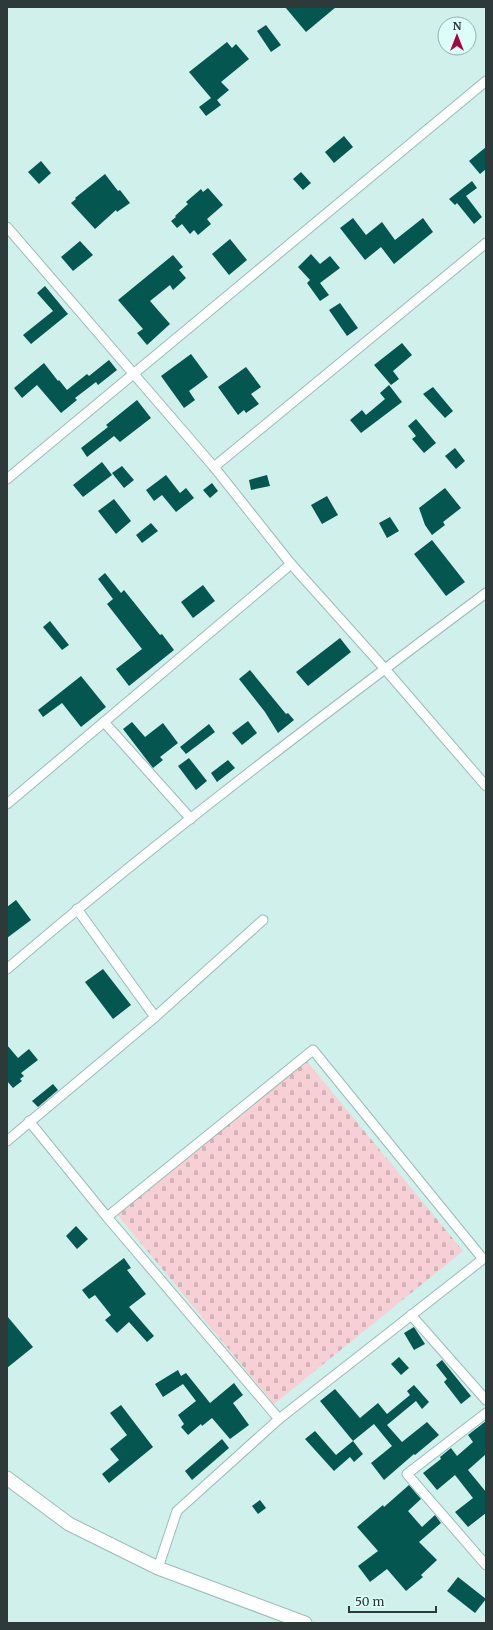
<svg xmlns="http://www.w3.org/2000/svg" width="493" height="1630" viewBox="0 0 493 1630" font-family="Merriweather,serif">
	<defs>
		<pattern id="cemetery-stones" width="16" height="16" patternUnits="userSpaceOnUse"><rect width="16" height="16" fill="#f6d0d4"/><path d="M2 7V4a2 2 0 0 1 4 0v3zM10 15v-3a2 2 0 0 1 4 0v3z" fill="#d3b3b7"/></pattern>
	</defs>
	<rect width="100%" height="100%" fill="#cff0eb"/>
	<polygon fill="url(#cemetery-stones)" points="305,1059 463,1251 274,1404 116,1213"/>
	<g fill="#045750">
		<polygon points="285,7 336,7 306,32"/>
		<polygon points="266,25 281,45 271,52 257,31"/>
		<polygon points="227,42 232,48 236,44 249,59 221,82 229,90 217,100 221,105 206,116 199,107 211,98 189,72"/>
		<polygon points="344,136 353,147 334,163 325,152"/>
		<polygon points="486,147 486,169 480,174 469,161"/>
		<polygon points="41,161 51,173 39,184 28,172"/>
		<polygon points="301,172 311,183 303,190 293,179"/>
		<polygon points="105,174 118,191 120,190 130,203 117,212 116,210 95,229 71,203 76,199 75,198"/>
		<polygon points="472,181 477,188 466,196 482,217 474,224 457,203 455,205 449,199"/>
		<polygon points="208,188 223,205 207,219 211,224 198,235 194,230 190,234 182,224 177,228 171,221 176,217 175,216 188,204 186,202 201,189 203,192"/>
		<polygon points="353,218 366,235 382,222 395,240 423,218 433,232 394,264 381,247 365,260 340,228"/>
		<polygon points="230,239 247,260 229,275 212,254"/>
		<polygon points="80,241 93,255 73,271 61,257"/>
		<polygon points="311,254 320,264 330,256 340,268 320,283 329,295 320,301 307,283 310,280 298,267"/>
		<polygon points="173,255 183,267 179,270 186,278 173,290 170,285 150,301 170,324 147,345 137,333 143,329 118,300"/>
		<polygon points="45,286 68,314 31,344 23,335 53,311 37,293"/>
		<polygon points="340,303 358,328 347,336 329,310"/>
		<polygon points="402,343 412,355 393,371 399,379 391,385 374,365"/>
		<polygon points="191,354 208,377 189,391 195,400 184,408 161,376"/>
		<polygon points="109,360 117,370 98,385 96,382 75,398 77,400 61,413 37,385 22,398 14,388 44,363 58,381 59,380 67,390 87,374 89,376"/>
		<polygon points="246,367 261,387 251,394 259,404 246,413 244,410 238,415 218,387"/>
		<polygon points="389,385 402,402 361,433 350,420 362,410 366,415 385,399 380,393"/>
		<polygon points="433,387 453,411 445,418 423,394"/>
		<polygon points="137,400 151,418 120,442 114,436 87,457 81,448 108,427 106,425"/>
		<polygon points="416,419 436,443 424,453 412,439 416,436 408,426"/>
		<polygon points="455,448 465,461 456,469 445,456"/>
		<polygon points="102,462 112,475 83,497 73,485"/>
		<polygon points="122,466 134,480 124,488 112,473"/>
		<polygon points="166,475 180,493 186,488 194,498 176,512 162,495 154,501 146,490"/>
		<polygon points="267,475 270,486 251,490 249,480"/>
		<polygon points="212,483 218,491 210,498 203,490"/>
		<polygon points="445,488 461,508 443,522 445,525 432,535 425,525 419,508"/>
		<polygon points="327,496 338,515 322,524 311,505"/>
		<polygon points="114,499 131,521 116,534 98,511"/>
		<polygon points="390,517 399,531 387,538 379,523"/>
		<polygon points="151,523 158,531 142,543 136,535"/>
		<polygon points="432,540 465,582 446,596 414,554"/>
		<polygon points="105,573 121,593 124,590 160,635 162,634 174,650 129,686 116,669 142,649 107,604 113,599 98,579"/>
		<polygon points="203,585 215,601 193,618 181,602"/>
		<polygon points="50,621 69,645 62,650 43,627"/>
		<polygon points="340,638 351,652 308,686 296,672"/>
		<polygon points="250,670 286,714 288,713 294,720 278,733 265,712 239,679"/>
		<polygon points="81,676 106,707 81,727 62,703 43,717 38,710"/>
		<polygon points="248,721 257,733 242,745 232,733"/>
		<polygon points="132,722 145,737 163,723 178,743 160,757 163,760 153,768 123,729"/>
		<polygon points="209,724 215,732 186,754 180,747"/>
		<polygon points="189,758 207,781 196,790 178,766"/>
		<polygon points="228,760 235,768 217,782 211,773"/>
		<polygon points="16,900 31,920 7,938 7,907"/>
		<polygon points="103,969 131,1005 113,1019 85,982"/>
		<polygon points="7,1045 18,1058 29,1049 38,1060 21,1073 24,1076 20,1079 22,1081 13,1088 7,1081"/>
		<polygon points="53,1084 58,1090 38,1107 32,1101"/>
		<polygon points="76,1226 88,1239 77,1249 66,1236"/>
		<polygon points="124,1258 131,1268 127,1270 146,1294 129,1307 154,1336 147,1342 129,1322 117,1333 105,1320 111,1315 95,1295 89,1299 82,1290"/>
		<polygon points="7,1316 33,1347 7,1368"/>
		<polygon points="414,1327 425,1344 414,1350 404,1333"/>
		<polygon points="399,1357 409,1368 401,1375 391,1364"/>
		<polygon points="442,1360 471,1396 461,1404 444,1382 447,1379 436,1365"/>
		<polygon points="178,1370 181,1376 186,1373 210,1403 234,1383 243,1395 233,1403 249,1425 230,1439 212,1418 202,1426 201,1424 188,1435 181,1427 184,1424 178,1415 196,1401 183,1384 163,1397 155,1384"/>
		<polygon points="414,1385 429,1402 422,1409 416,1401 387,1425 402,1442 427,1422 439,1435 415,1455 414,1454 384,1480 371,1463 392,1446 374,1424 353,1441 320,1401 335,1389 360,1418 378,1403 387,1414 410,1395 407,1391"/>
		<polygon points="121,1405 153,1447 109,1483 102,1474 119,1460 110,1449 127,1435 110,1413"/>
		<polygon points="486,1421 486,1454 468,1470 486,1492 486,1513 468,1527 455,1512 473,1498 455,1475 437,1490 423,1473 441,1459 440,1457 451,1448 457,1456 473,1442 468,1435"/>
		<polygon points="315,1431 336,1455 353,1441 363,1454 354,1462 350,1457 334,1471 305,1439"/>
		<polygon points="222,1439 229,1448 192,1480 185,1471"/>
		<polygon points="409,1485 421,1499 408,1511 422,1527 435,1515 441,1523 419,1542 437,1560 421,1575 423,1577 406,1591 387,1569 370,1582 358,1566 378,1551 357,1527 383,1505 384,1507"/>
		<polygon points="260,1500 266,1508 258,1514 252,1506"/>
		<polygon points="458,1577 486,1599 475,1613 447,1591"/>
	</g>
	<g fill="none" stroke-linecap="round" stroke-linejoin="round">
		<g stroke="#9cbbb6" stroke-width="11">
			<g id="street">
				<polyline points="7,227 214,467 291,564 385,669 486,786"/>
				<polyline points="214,467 486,243"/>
				<polyline points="7,479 486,81"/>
				<polyline points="104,722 191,819"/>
				<polyline points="7,804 291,564"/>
				<polyline points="77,909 155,1017"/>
				<path d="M7,969C161,837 323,715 486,593"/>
				<polyline points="29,1121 107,1217 279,1419"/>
				<polyline points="7,1141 155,1017 263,920"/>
				<polyline points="107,1217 313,1050 483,1259 279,1419 177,1511 158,1568"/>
				<polyline points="411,1315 486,1400"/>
				<polyline points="486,1413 407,1474 486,1565"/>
			</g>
		</g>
		<g stroke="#9cbbb6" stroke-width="15">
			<polyline id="secondary" points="7,1478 69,1524 158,1568 305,1623"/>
		</g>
		<use href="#street" stroke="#fff" stroke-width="9"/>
		<use href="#secondary" stroke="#fff" stroke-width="13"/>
	</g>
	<rect width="493" height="1630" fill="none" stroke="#2e3a39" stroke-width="16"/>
	<g transform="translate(457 36)"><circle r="19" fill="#dcfdf8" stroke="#96afac"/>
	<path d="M0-3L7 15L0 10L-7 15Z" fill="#a30741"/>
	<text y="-6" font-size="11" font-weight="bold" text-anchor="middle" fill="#2e3a39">N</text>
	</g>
	<path d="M349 1606v6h87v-6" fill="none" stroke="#2e3a39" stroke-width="2"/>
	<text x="355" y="1606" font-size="12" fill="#2e3a39" stroke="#dcfdf8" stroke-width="3" paint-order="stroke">50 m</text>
</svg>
